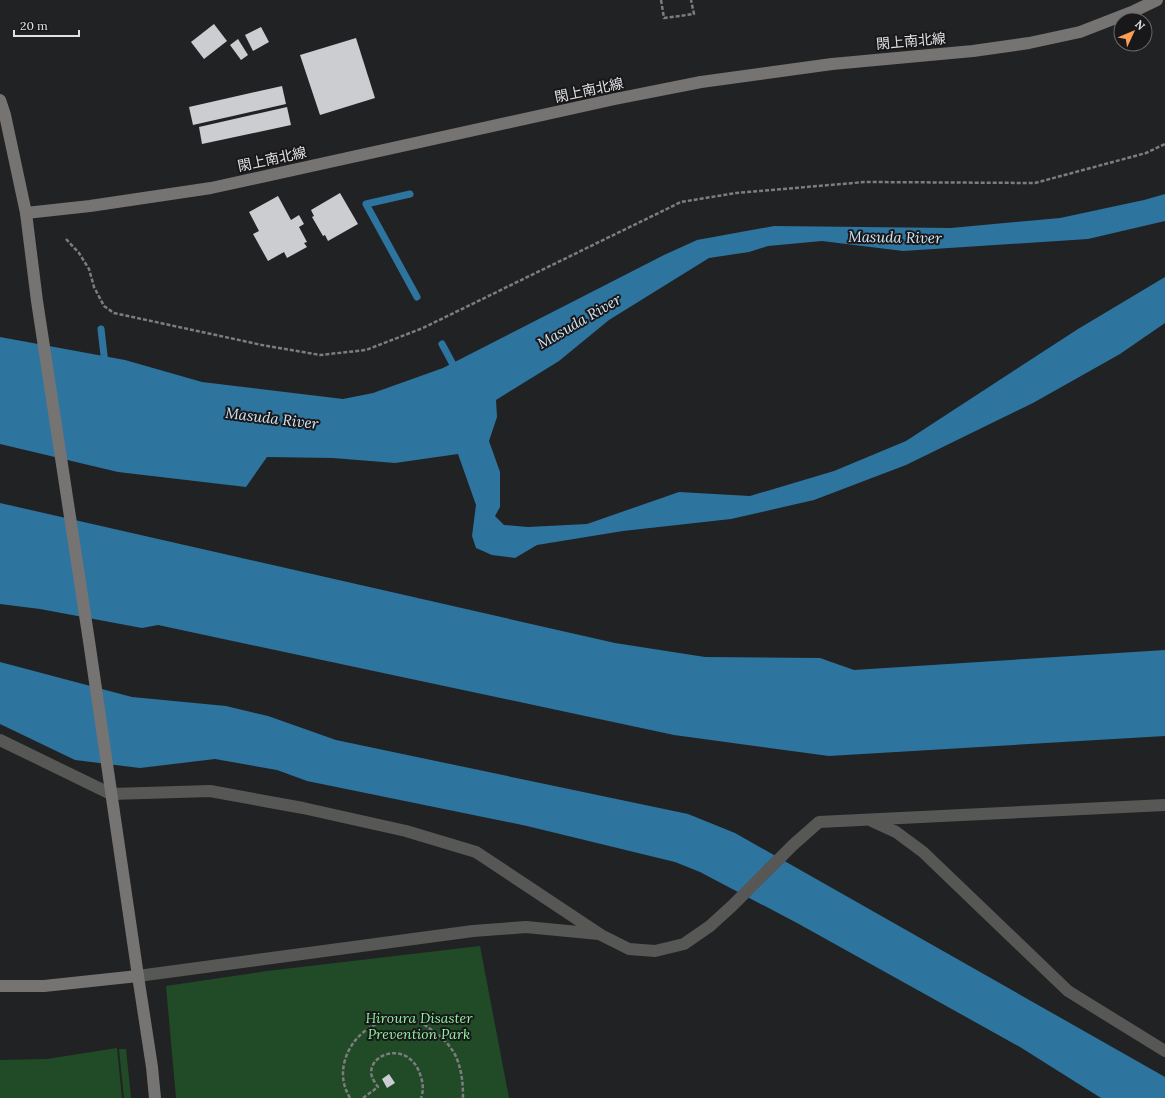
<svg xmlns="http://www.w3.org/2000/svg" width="1165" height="1098" viewBox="0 0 1165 1098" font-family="Lora,'Noto Sans JP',serif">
	<rect width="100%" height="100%" fill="#212224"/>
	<g fill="#214b27">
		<polygon points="480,946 509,1098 176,1098 166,986 267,971"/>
		<polygon points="117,1048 122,1098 0,1098 0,1060 47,1059"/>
		<polygon points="119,1049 126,1049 131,1098 124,1098"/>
	</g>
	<g fill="#2d749f">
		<polygon points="1165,194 1165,221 1088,239 903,251 822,241 768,246 749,252 709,258 609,320 559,361 496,400 497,417 489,441 500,472 500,507 495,516 504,525 528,527 587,524 679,492 750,496 834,471 906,441 1078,329 1165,277 1165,323 1120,354 1033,403 906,465 814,500 731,519 623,531 537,545 515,558 492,555 476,548 472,536 476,505 458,454 395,463 333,458 267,457 246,487 118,472 0,444 0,337 125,360 202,382 343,399 373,393 443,368 664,255 697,240 774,226 951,228 1060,218 1144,200"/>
		<polygon points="0,503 615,643 705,657 820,658 854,670 1165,650 1165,736 829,756 674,735 158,625 142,628 40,609 0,604"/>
		<polygon points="0,662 132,697 226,706 268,716 336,740 688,814 735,833 1165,1077 1165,1098 1101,1098 1020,1047 797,923 700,872 675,862 527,826 307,781 277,770 215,759 140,768 75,760 0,724"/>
	</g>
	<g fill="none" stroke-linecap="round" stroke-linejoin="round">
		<g stroke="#2d749f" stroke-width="7">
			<polyline points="410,194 366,204 417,297"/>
			<polyline points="101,329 105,364"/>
			<polyline points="442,344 457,372"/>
		</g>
	</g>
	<g fill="#cccdd0">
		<polygon points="214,24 227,41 204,59 191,42"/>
		<polygon points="261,27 269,42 253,51 245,35"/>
		<polygon points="356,38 375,98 320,115 300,55"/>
		<polygon points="238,39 248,55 241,60 230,45"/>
		<polygon points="282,86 286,104 193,125 189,107"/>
		<polygon points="287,107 291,125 202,144 199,127"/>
		<polygon points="340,193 358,224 328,241 325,235 323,236 312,217 314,216 311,210"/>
		<polygon points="278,196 291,220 299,215 304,224 299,227 307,242 304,243 307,247 287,258 284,252 268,261 253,234 259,231 249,212"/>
		<polygon points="389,1074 395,1083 387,1088 382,1079"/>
	</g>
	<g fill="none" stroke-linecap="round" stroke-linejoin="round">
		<g stroke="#7d7d7f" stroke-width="2.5" stroke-dasharray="4 2" stroke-linecap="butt">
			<polyline points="661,0 664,18 694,14 691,0"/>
			<polyline points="66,239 79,253 89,269 94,287 104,306 114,313 262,345 320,355 366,350 423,328 681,202 736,193 865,182 1035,183 1146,153 1165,144"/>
			<path d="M350,1098C343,1086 341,1074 345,1060C354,1029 390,1009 421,1023C426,1025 431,1030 436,1033C445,1040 453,1049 457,1059C462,1072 463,1084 463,1098"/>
			<path d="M363,1098L378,1087C376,1084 373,1080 372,1077C365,1054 408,1039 420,1074C423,1082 424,1090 421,1098"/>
		</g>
		<g stroke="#575755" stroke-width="12">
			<polyline points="0,740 111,794 210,791 303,808 406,831 476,852 601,935 629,949 655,951 684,944 710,926 733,905 793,845 819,822 1165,805"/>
			<polyline points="872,821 896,832 923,852 1068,991 1165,1051"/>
			<polyline points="138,976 473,931 526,927 599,934"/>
		</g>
		<g stroke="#757472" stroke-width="12">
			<polyline points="0,100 5,115 26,213 37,301 89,641 138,976 152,1067 155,1098"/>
			<polyline points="26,213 90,206 211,188 615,99 701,82 832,64 973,51 1029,43 1080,32 1134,11 1157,0"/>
			<polyline points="0,986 44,986 138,976"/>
		</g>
	</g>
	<g text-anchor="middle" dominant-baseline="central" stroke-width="4" stroke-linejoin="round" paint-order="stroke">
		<g font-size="14" fill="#e2e2e4" stroke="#18181b">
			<text transform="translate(911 41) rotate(-5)">閖上南北線</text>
			<text transform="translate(589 90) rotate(-12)">閖上南北線</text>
			<text transform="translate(272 159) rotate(-12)">閖上南北線</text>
		</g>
		<g font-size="14" font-style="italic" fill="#90f49d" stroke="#18181b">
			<text x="419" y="1018">Hiroura Disaster<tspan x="419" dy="16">Prevention Park</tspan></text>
		</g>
		<g font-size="15" font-style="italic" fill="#d1e6f5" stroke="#18181b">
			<text transform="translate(895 237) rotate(1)">Masuda River</text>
			<text transform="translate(579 321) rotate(-30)">Masuda River</text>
			<text transform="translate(272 418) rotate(7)">Masuda River</text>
		</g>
	</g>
	<g transform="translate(1133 32) rotate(46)"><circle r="19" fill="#18181b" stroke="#69696b"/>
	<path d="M0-3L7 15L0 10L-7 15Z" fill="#fc9d53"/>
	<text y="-6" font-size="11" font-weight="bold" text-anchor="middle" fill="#e2e2e4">N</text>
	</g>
	<path d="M14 30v6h65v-6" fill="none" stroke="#e2e2e4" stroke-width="2"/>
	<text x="20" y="30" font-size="12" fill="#e2e2e4" stroke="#18181b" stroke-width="3" paint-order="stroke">20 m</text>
</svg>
